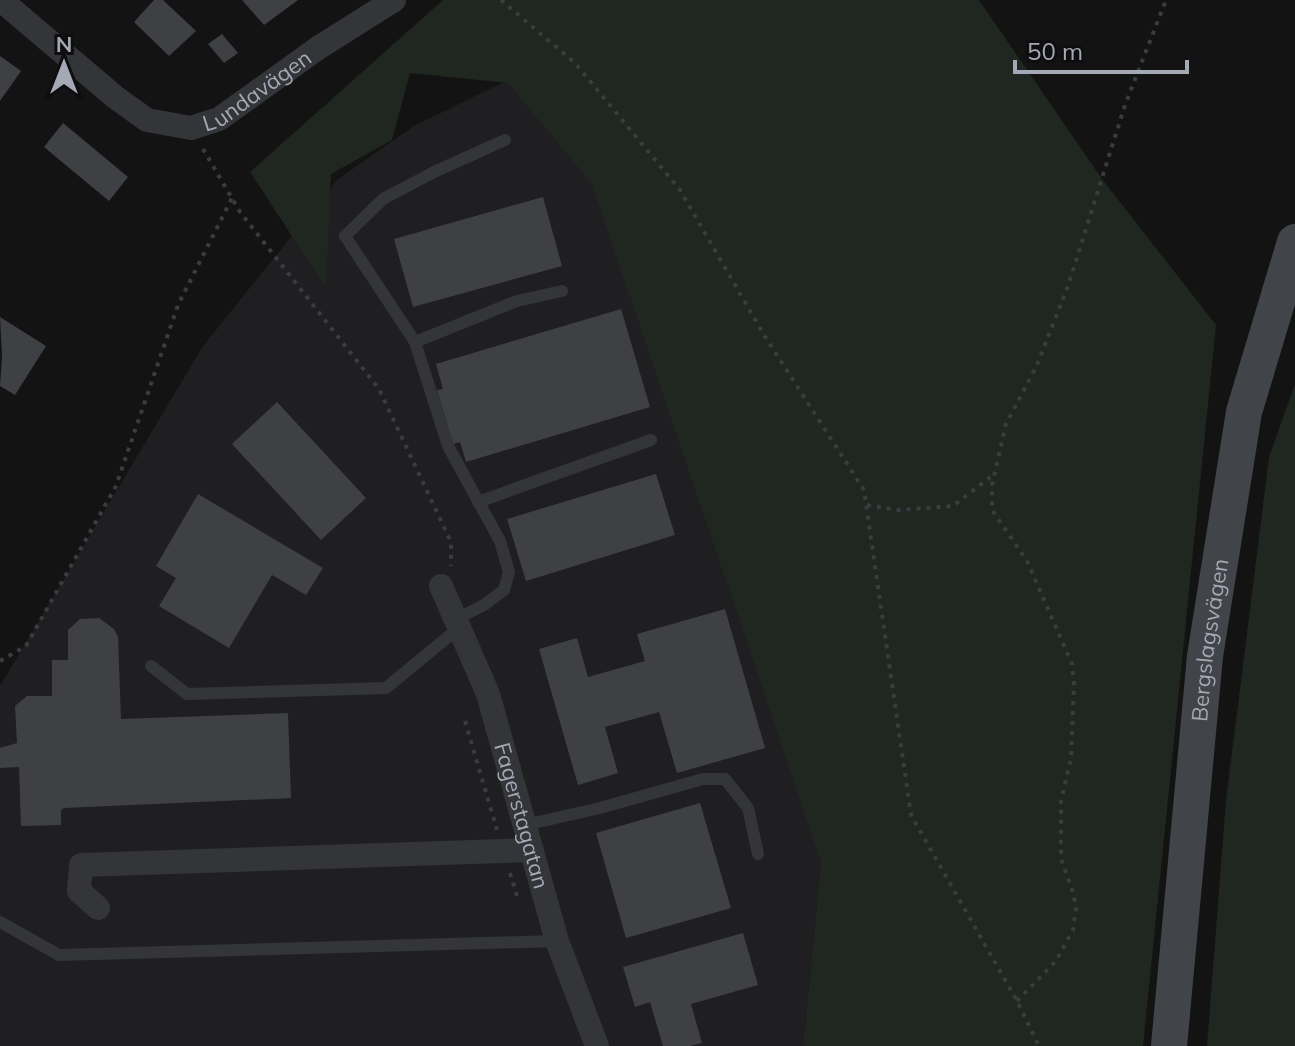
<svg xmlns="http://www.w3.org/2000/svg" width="1295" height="1046" viewBox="0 0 1295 1046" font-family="Mulish,sans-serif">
	<rect width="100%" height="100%" fill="#131314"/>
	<polygon fill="#1f1f21" points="520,74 602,182 821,862 803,1046 0,1046 0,686 203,346 337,180 414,126"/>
	<g fill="#1f2720">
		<polygon points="443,0 979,0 1102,179 1216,325 1143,1046 803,1046 821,862 592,184 508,83 410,73 392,140 331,174 326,288 250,172"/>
		<polygon points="1295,384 1295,1046 1207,1046 1226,800 1269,457"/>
	</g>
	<g fill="#3f4044">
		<polygon points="154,0 163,0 196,31 169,56 134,22"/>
		<polygon points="242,0 298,0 264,25"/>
		<polygon points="222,34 238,53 224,63 208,44"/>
		<polygon points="0,56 21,71 0,101"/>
		<polygon points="63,123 128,177 109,201 44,147"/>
		<polygon points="543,197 562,266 413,307 394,239"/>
		<polygon points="621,309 650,407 466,462 460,442 453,444 437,390 443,389 436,364"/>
		<polygon points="0,317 46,346 15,395 0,386 2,356"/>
		<polygon points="277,402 366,498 321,540 232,444"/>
		<polygon points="656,474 675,535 526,581 507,519"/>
		<polygon points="198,494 323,568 306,595 272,575 229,648 159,606 176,578 156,566"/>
		<polygon points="725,609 765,748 677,773 659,712 605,727 618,773 578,785 539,649 577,638 588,677 645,661 637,634"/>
		<polygon points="99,618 114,629 118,637 121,719 288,713 291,798 64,808 61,810 61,825 21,826 19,767 0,768 0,748 17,743 15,706 27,696 52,696 52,660 68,660 68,630 80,619"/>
		<polygon points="700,803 731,908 626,938 596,833"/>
		<polygon points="743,933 758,985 691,1004 702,1043 690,1046 663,1046 650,1002 635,1007 623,967"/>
	</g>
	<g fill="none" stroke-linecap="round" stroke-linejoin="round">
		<g stroke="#393c40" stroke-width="4" stroke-dasharray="4 6" stroke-linecap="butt">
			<polyline points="501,0 575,63 680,190 764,335 864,490 911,815 1017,1001 1039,1046"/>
			<polyline points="203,149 240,212 379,389 451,542 451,566"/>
			<polyline points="867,505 898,510 953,506 993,475"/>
			<polyline points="0,661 26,646 116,486 178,305 232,198"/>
			<polyline points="465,721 497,830"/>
			<polyline points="510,873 518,899"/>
			<polyline points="1017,1001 1056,961 1073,930 1076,908 1073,892 1061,859 1061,801 1071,758 1074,684 1072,664 1027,561 992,510 992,485 1006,424 1037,365 1068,286 1125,105 1166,0"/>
		</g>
		<g stroke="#343539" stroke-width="12">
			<polyline points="415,342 517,301 562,291"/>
			<polyline points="478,502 651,440"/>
			<polyline points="456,619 484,605 504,590 509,572 500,541 448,446 415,342 345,236 383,199 434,172 505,140"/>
			<polyline points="151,666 187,694 386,688 460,627"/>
			<polyline points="525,825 600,808 703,779 725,779 748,808 758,854"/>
			<polyline points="0,922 59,955 557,941"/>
		</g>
		<g stroke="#343539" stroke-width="24">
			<path id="s1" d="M1,0L115,97L147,120L191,128L219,119L318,48L394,0"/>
			<path id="s2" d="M441,586L488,694L557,941L597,1046"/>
			<polyline points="98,908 79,891 81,865 532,850"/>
		</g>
		<path stroke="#414449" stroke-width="36" id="s3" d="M1169,1046L1205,656L1244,412L1295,242"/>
	</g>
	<g text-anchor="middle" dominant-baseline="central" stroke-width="6" stroke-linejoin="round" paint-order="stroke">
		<g font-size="22" fill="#a4a9b5" stroke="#0e0e0f">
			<text stroke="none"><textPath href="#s1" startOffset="310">Lundavägen</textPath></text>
			<text stroke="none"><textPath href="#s3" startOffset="408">Bergslagsvägen</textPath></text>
			<text stroke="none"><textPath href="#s2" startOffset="244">Fagerstagatan</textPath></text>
		</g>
	</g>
	<g transform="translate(64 64)" stroke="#0e0e0f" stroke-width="6" paint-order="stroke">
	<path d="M0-6L14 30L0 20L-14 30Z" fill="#a4a9b5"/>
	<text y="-12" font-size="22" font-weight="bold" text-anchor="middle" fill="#a4a9b5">N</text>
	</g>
	<path d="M1015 60v12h172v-12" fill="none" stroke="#a4a9b5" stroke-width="4"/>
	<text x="1027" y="60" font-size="24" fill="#a4a9b5" stroke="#0e0e0f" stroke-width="6" paint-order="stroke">50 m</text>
</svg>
